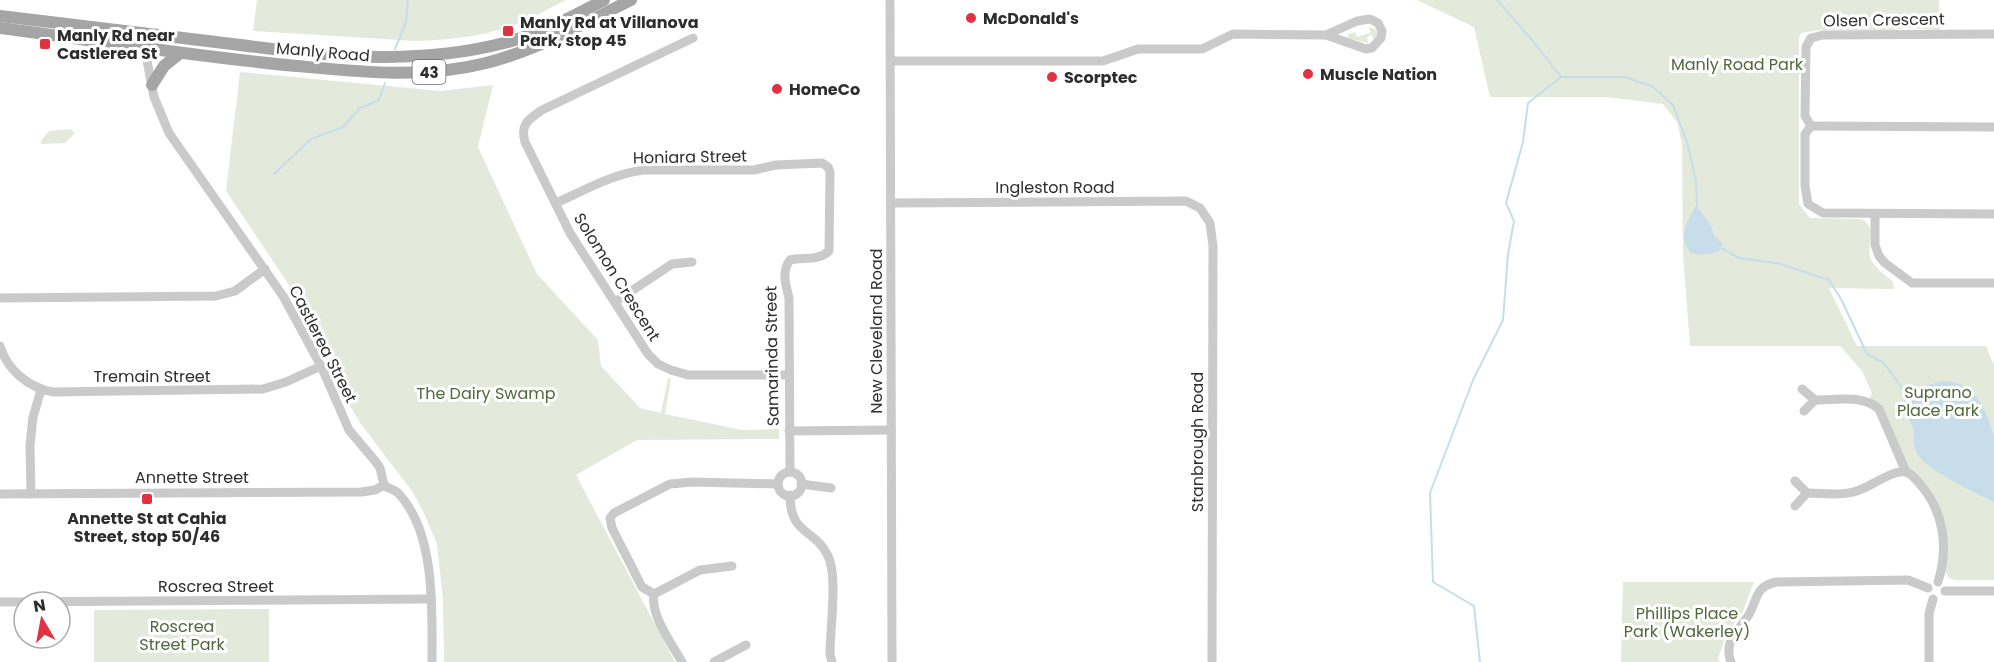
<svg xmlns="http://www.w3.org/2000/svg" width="1994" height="662" viewBox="0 0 1994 662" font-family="Poppins,sans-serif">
	<rect width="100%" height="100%" fill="#fff"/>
	<g fill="#e3eadb">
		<path d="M257,0H566C550,8 533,18 516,24C485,37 449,40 416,41L253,31Z"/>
		<path d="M1417,0H1939L1940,30C1924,30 1909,26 1895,30H1819L1801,33L1799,38V204L1810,218L1861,219C1877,225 1867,244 1870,257C1873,267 1886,275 1893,282L1894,289L1829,288L1857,346H1986L1994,365V580H1955L1949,578L1945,571L1948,551L1946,527L1937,504L1909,470L1869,400L1872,393L1862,371L1840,346H1690L1683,255L1682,144L1677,122L1663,104L1606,97H1490L1474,27Z"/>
		<polygon points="1369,27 1376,30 1378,37 1374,41 1372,35 1367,37 1368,43 1348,38 1348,34 1355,32 1357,37 1370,33"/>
		<polygon points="240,72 440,91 493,85 478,147 537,274 598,340 601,366 640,408 661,413 668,378 671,379 665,414 742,430 779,429 779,439 637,440 576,475 675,662 444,662 443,600 437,544 423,511 412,491 360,423 348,402 333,363 297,297 226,191"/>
		<polygon points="70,129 72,130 74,134 65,143 42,144 40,142 49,131"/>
		<polygon points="1623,582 1754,582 1743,611 1726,635 1718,659 1720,662 1621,662"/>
		<polygon points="269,609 269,662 94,662 94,610"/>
	</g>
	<g fill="#c7ddea">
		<path d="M1695,207H1697L1711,225L1714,236L1723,244L1718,252L1702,255L1691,253C1678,237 1686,223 1695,207Z"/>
		<path d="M1943,381C1974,381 1987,410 1994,437V502C1975,493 1929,471 1918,455C1912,445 1915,438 1913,428C1911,420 1904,416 1901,408C1908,391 1927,385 1943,381Z"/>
	</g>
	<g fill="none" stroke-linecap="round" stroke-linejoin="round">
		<g stroke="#c7ddea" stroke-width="2">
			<polyline points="1497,0 1532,40 1561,77 1625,77 1653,87 1673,105 1688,145 1696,182 1697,208"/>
			<polyline points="395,49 406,22 408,0"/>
			<polyline points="274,174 311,139 343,127 360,108 379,100 385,83"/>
			<polyline points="1719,247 1739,258 1781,264 1829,280 1841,299 1867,354 1884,363 1909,398"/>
			<polyline points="1480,662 1474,606 1433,582 1430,493 1473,380 1503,320 1508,254 1514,221 1506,203 1523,142 1528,103 1561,77"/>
		</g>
		<g stroke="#cacaca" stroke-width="9">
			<polyline points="890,0 892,662"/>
			<polyline points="1994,34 1823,35 1811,38 1806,47 1805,116 1811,126 1805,134 1805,186 1808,204 1823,213 1994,214"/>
			<path d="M693,38L542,110C528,120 520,124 525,142L570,233L648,354L658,364L671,370L688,375H789"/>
			<path d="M144,45L154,97L169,133L283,296L321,366L349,430L376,462L380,468L384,485C388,489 395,489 399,494C436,534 432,611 432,662"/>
			<polyline points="891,61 1103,61 1138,49 1202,49 1233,34 1326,35 1357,21 1370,19 1378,23 1382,31 1381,38 1372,48 1366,49 1326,35"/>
			<polyline points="1811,126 1994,127"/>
			<path d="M556,203C585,190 612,174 644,170H754L776,165L822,163L828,167L830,172L829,251C819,261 803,257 790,260C781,272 786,285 789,298L790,472"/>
			<polyline points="891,203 1186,201 1200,208 1210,223 1213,246 1212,662"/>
			<polyline points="1875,214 1875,245 1879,256 1885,263 1912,283 1994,283"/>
			<polyline points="0,298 216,296 235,291 265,269"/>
			<polyline points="615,302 672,264 692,262"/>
			<path d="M0,346C7,370 29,388 53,392L263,389L286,382L321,366"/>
			<polyline points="1802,389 1815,400 1804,411"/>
			<path d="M1815,400C1836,400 1863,394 1879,409L1906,472"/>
			<polyline points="789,431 891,430"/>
			<circle cx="790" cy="484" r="12"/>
			<polyline points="1795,481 1807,493 1795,506"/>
			<polyline points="801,484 831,488"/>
			<path d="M1807,493C1822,493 1839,496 1853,492C1869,489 1890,470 1905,472C1911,473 1915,478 1919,483C1944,511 1949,547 1938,582"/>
			<polyline points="0,494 361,492 375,490 384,485"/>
			<polyline points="31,494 30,445 33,417 41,390"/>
			<path d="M790,495C790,536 815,528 828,556C838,576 830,629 830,654L832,662"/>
			<polyline points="1945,591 1994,591"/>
			<polyline points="654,594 700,570 732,566"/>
			<polyline points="0,602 431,599"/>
			<path d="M682,662C672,644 650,615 654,594L642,587L612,528L610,518L614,513L670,484L693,482L778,484"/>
			<polyline points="714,662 746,645"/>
			<path d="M1731,662C1723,642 1738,631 1748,616C1758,600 1754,587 1776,582L1908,580L1928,588"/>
			<polyline points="1929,662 1929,614 1933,599"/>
		</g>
		<g stroke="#a5a5a5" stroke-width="12">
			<path d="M0,16C72,25 144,33 216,42C314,54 407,68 504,43C540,34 572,17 604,0"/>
			<path d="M0,28C99,41 197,57 297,66C361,72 423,79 486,63C538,50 583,24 631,0"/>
			<polyline points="152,85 164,66 180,53"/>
		</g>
	</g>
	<g fill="#e13241" stroke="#fff" stroke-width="2">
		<circle cx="971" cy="18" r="6"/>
		<rect x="502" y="25" width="12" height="12" rx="3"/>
		<rect x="39" y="38" width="12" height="12" rx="3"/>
		<circle cx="1308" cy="74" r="6"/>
		<circle cx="1052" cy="77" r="6"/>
		<circle cx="777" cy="89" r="6"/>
		<rect x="141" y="493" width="12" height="12" rx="3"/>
	</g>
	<g text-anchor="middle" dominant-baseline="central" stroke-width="6" stroke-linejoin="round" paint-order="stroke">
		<rect fill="#fff" stroke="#6c6c6c" stroke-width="1.5" x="412.5" y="60" width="33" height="24" rx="4.5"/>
		<g font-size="15" font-weight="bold" fill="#2d2d2d">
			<text x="429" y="72">43</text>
		</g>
		<g font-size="16" font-weight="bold" fill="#2d2d2d" stroke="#fff" text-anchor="start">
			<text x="983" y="18">McDonald's</text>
			<text x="520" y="22">Manly Rd at Villanova<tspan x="520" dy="18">Park, stop 45</tspan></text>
			<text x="57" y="35">Manly Rd near<tspan x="57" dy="18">Castlerea St</tspan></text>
			<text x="1320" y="74">Muscle Nation</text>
			<text x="1064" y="77">Scorptec</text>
			<text x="789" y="89">HomeCo</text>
			<text x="147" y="518" text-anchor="middle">Annette St at Cahia<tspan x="147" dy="18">Street, stop 50/46</tspan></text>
		</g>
		<g font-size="16" fill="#2d2d2d" stroke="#fff">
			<text transform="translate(1884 20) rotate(-1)">Olsen Crescent</text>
			<text transform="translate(323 52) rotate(5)">Manly Road</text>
			<text transform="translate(690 157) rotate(-1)">Honiara Street</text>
			<text x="1055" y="187">Ingleston Road</text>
			<text transform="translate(617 277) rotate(58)">Solomon Crescent</text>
			<text transform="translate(876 331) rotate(-90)">New Cleveland Road</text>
			<text transform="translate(323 344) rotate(63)">Castlerea Street</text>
			<text transform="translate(772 356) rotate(-91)">Samarinda Street</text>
			<text x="152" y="376">Tremain Street</text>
			<text transform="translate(1197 442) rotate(-90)">Stanbrough Road</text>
			<text x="192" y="477">Annette Street</text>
			<text x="216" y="586">Roscrea Street</text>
		</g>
		<g font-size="16" fill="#50673c" stroke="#fff">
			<text x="1737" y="64">Manly Road Park</text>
			<text x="1938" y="392">Suprano<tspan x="1938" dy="18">Place Park</tspan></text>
			<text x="486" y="393">The Dairy Swamp</text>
			<text x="1687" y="613">Phillips Place<tspan x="1687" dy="18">Park (Wakerley)</tspan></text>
			<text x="182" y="626">Roscrea<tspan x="182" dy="18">Street Park</tspan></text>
		</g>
	</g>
	<g transform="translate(42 620) rotate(350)"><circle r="28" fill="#ffffff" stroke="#ababab" stroke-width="1.5"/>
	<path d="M0-4.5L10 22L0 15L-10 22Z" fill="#e13241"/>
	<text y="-9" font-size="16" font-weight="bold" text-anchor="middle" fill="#2d2d2d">N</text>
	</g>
</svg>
